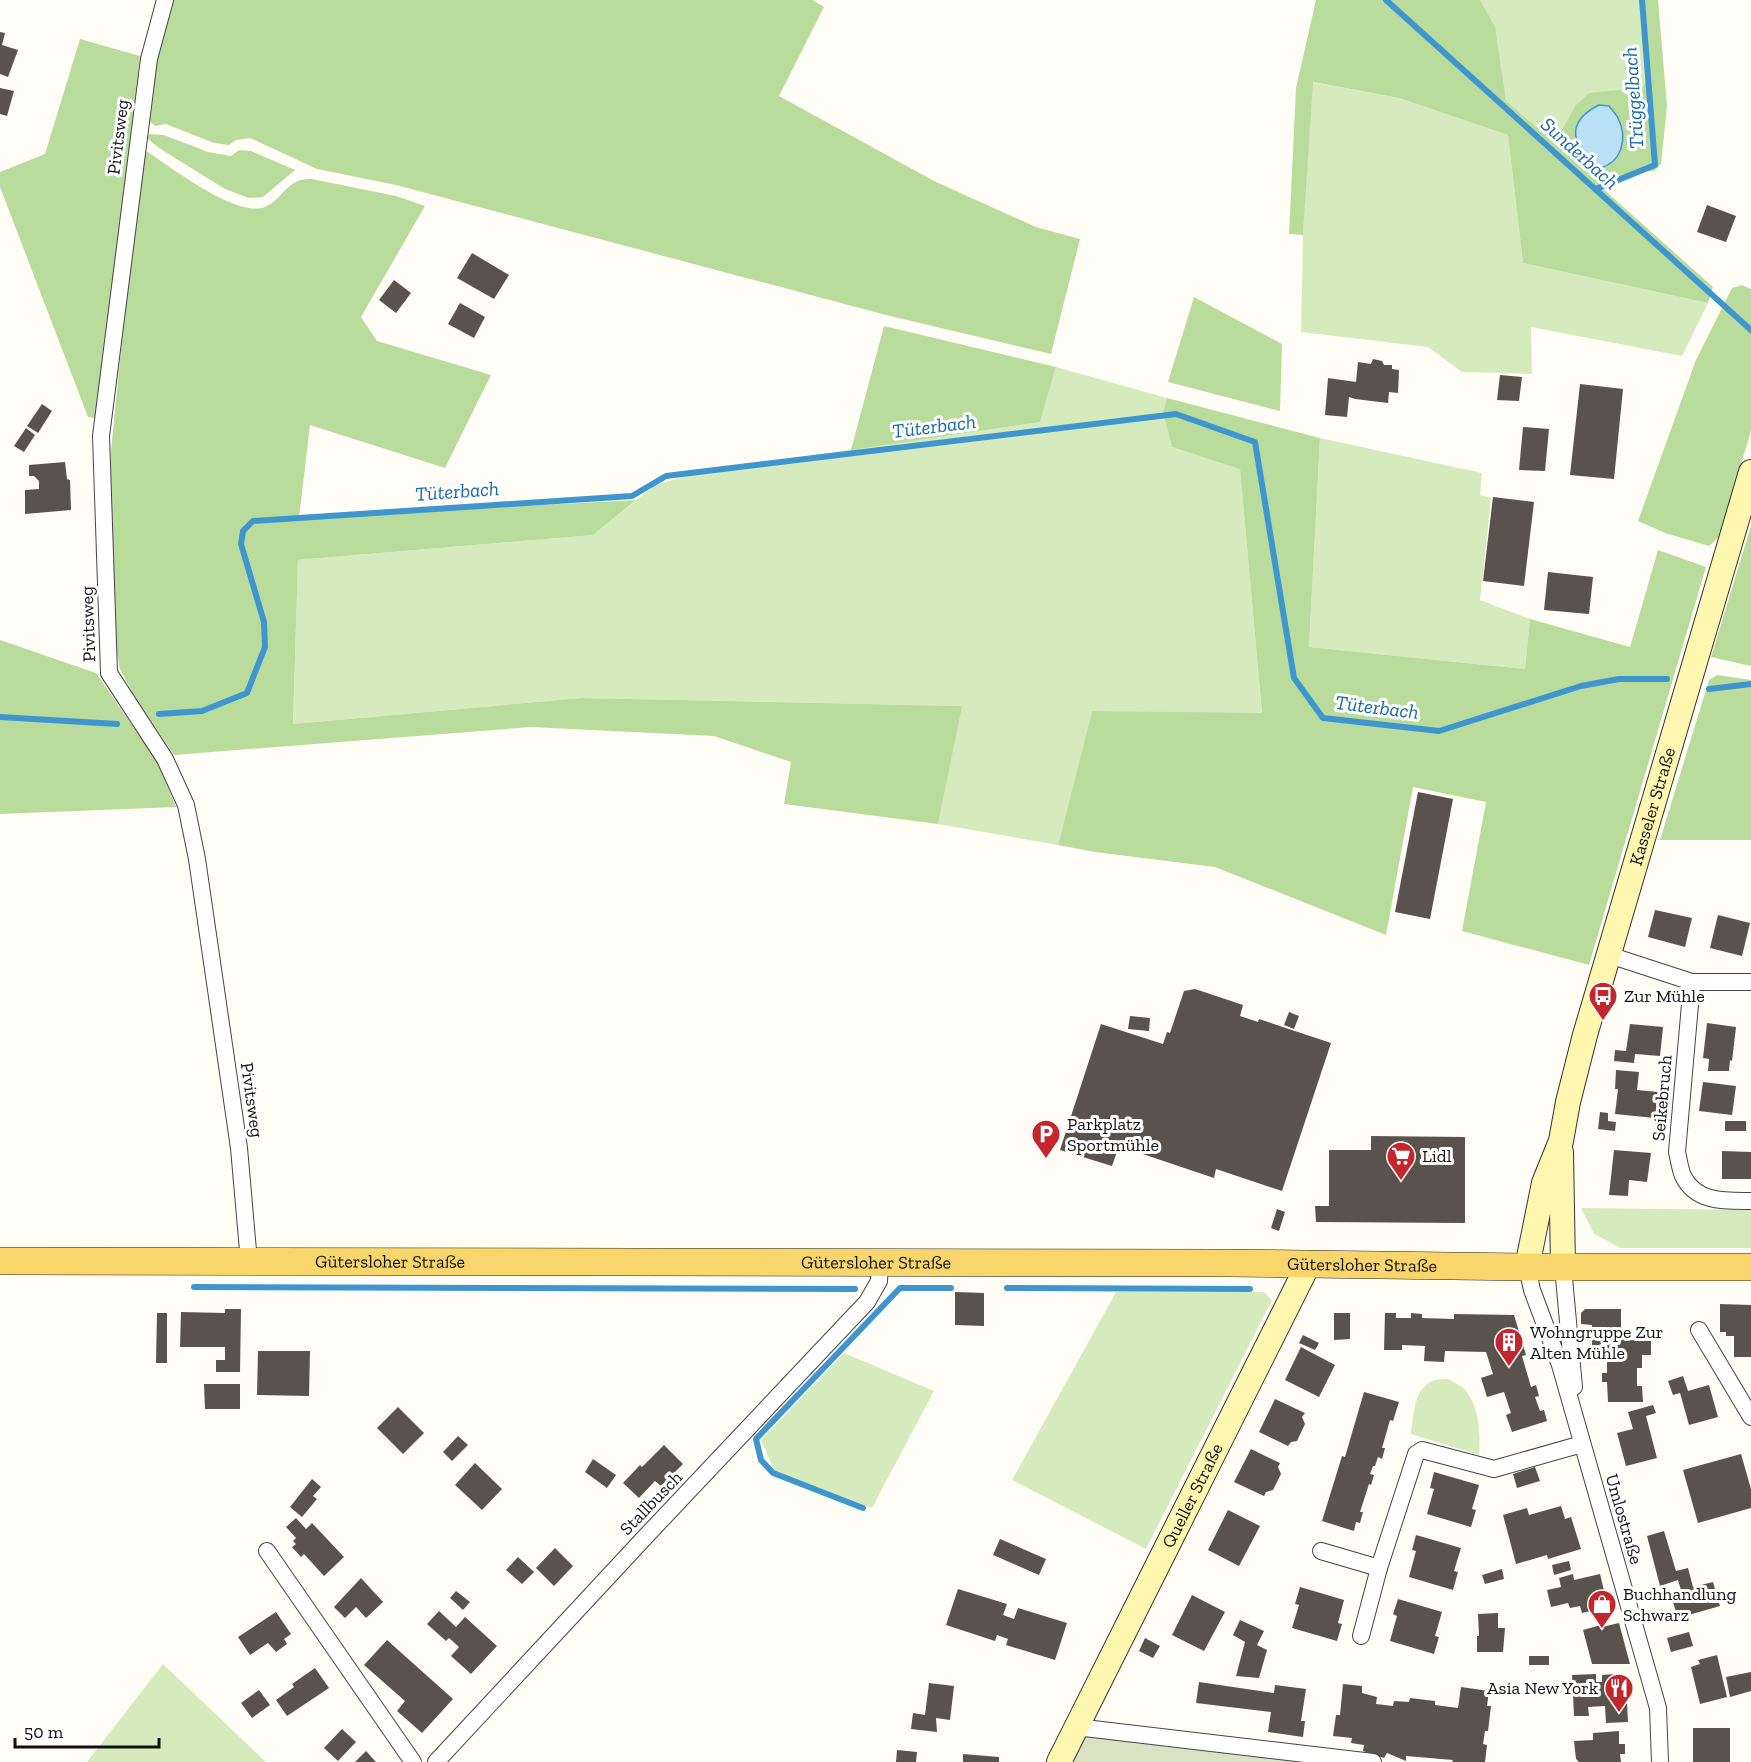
<svg xmlns="http://www.w3.org/2000/svg" width="1751" height="1762" viewBox="0 0 1751 1762" font-family="'Zilla Slab',serif">
	<rect width="100%" height="100%" fill="#fffdf5"/>
	<g fill="#d5ebbd">
		<polygon points="1480,0 1640,0 1650,76 1633,99 1575,106 1555,144 1506,101"/>
		<polygon points="1312,82 1399,98 1508,135 1523,263 1708,303 1682,356 1531,327 1532,374 1462,372 1428,347 1301,332 1303,235"/>
		<polygon points="1056,367 1167,398 1163,413 1172,447 1240,468 1262,714 1092,711 1058,845 938,824 961,706 581,698 293,724 298,560 593,535 655,485 704,471 1040,422"/>
		<polygon points="1320,438 1482,473 1480,495 1491,498 1480,600 1530,619 1525,669 1309,647"/>
		<polygon points="1581,1208 1751,1210 1751,1248 1620,1248 1594,1234"/>
		<polygon points="1116,1292 1264,1292 1272,1300 1146,1549 1012,1480"/>
		<polygon points="844,1353 934,1391 872,1508 775,1472 761,1440"/>
		<path d="M1449,1379C1453,1382 1458,1384 1462,1387C1479,1402 1481,1434 1479,1455L1411,1434C1414,1415 1413,1387 1435,1380C1439,1379 1445,1379 1449,1379Z"/>
		<polygon points="163,1664 266,1762 87,1762"/>
	</g>
	<g fill="#b9dc9c">
		<polygon points="174,0 813,0 824,7 779,96 934,181 1036,227 1080,239 1051,354 886,315 396,185 317,169 250,138 236,140 229,145 214,143 166,124 155,126 149,121 157,59"/>
		<polygon points="1316,0 1480,0 1495,27 1506,101 1555,143 1575,106 1589,93 1619,90 1633,99 1650,76 1640,0 1658,0 1667,106 1661,164 1654,171 1631,172 1601,187 1713,287 1708,303 1523,263 1508,135 1399,98 1313,82 1303,235 1289,234 1296,88"/>
		<polygon points="80,39 140,56 98,419 88,417 0,187 0,172 45,154"/>
		<polygon points="149,134 164,135 208,152 231,156 239,150 251,151 295,170 263,197 249,198 225,189 159,148 147,138"/>
		<path d="M146,151C171,167 236,218 265,207C278,202 285,186 298,181C302,179 308,179 312,179L396,196L425,206L361,317L377,341L491,375L445,468L310,425L299,518L636,500L593,535L298,560L293,724L581,698L962,706L938,824L784,804L791,762L714,736L531,727L174,755L132,692L120,669L116,647L109,472L140,154Z"/>
		<polygon points="1742,285 1751,289 1751,431 1719,537 1709,546 1665,533 1638,521 1696,360 1732,288"/>
		<polygon points="1194,297 1282,344 1280,411 1168,382"/>
		<polygon points="884,326 1056,367 1040,422 851,450"/>
		<polygon points="1167,398 1320,438 1309,647 1525,669 1530,619 1630,647 1658,550 1706,567 1589,965 1462,931 1486,802 1413,787 1386,935 1215,867 1095,852 1058,845 1092,711 1262,713 1240,469 1172,447 1163,413"/>
		<polygon points="1751,526 1751,666 1711,657"/>
		<polygon points="0,640 96,673 158,763 176,807 0,814"/>
		<polygon points="1717,675 1751,680 1751,840 1660,840 1709,680"/>
	</g>
	<polygon fill="#d9e3c4" points="1086,1733 1312,1762 1072,1762"/>
	<path fill="#b9e0f7" stroke="#3f96cf" stroke-width="1.5" d="M1599,105L1609,106C1612,110 1616,114 1618,118C1628,138 1622,163 1599,168C1573,147 1563,123 1599,105Z"/>
	<g fill="none" stroke-linecap="round" stroke-linejoin="round">
		<g stroke="#3f96cf" stroke-width="6">
			<polyline points="1386,0 1751,330"/>
			<polyline points="1596,189 1655,165 1642,0"/>
			<polyline points="1709,689 1751,684"/>
			<polyline points="159,714 202,711 247,693 265,647 264,622 241,544 243,531 253,521 632,496 666,476 1176,414 1255,442 1294,678 1323,718 1439,731 1581,686 1619,679 1667,679"/>
			<polyline points="0,717 117,724"/>
			<polyline points="194,1287 855,1289"/>
			<polyline points="1007,1288 1250,1289"/>
			<polyline points="863,1508 773,1473 761,1460 756,1439 900,1288 951,1288"/>
		</g>
	</g>
	<g fill="#5a524d">
		<polygon points="0,32 5,33 2,45 18,50 8,77 0,74"/>
		<polygon points="0,88 14,91 7,116 0,114"/>
		<polygon points="1707,205 1736,216 1726,242 1697,232"/>
		<polygon points="472,253 509,275 494,299 457,278"/>
		<polygon points="394,280 411,293 396,313 379,300"/>
		<polygon points="460,303 485,317 474,338 448,324"/>
		<polygon points="1373,359 1382,361 1384,365 1392,365 1392,369 1399,370 1398,393 1389,392 1388,403 1355,399 1349,397 1347,417 1325,415 1328,378 1356,382 1358,362 1371,364"/>
		<polygon points="1500,375 1522,377 1519,401 1497,400"/>
		<polygon points="1580,384 1623,389 1614,479 1570,475"/>
		<polygon points="42,404 52,411 38,433 27,426"/>
		<polygon points="1523,427 1549,429 1545,471 1519,470"/>
		<polygon points="26,428 35,435 24,452 14,446"/>
		<polygon points="65,462 67,479 70,480 71,510 25,514 25,490 39,489 39,481 34,476 29,476 29,465"/>
		<polygon points="1493,497 1534,502 1524,586 1483,581"/>
		<polygon points="1548,572 1593,577 1589,614 1544,610"/>
		<polygon points="1418,792 1453,799 1430,919 1395,912"/>
		<polygon points="1655,910 1692,918 1685,947 1648,937"/>
		<polygon points="1718,915 1750,923 1742,956 1710,948"/>
		<polygon points="1195,989 1243,1005 1240,1016 1258,1022 1259,1019 1331,1043 1282,1191 1216,1169 1214,1178 1119,1146 1112,1166 1060,1150 1101,1024 1163,1044 1167,1032 1170,1033 1184,991"/>
		<polygon points="1289,1012 1299,1016 1294,1029 1284,1025"/>
		<polygon points="1130,1016 1150,1018 1149,1031 1128,1029"/>
		<polygon points="1707,1023 1736,1027 1732,1061 1730,1060 1729,1071 1708,1071 1709,1059 1703,1058"/>
		<polygon points="1630,1024 1663,1027 1660,1056 1635,1054 1634,1063 1614,1061 1615,1050 1626,1051"/>
		<polygon points="1616,1070 1639,1072 1637,1090 1658,1092 1655,1118 1615,1114 1618,1089 1615,1089"/>
		<polygon points="1703,1082 1736,1086 1732,1115 1699,1111"/>
		<polygon points="1600,1112 1608,1113 1608,1121 1616,1122 1615,1131 1598,1129"/>
		<rect x="1725" y="1121" width="21" height="10"/>
		<polygon points="1371,1136 1465,1137 1465,1223 1316,1222 1315,1206 1329,1206 1329,1150 1371,1150"/>
		<polygon points="1614,1150 1651,1153 1647,1182 1629,1180 1628,1196 1609,1195"/>
		<polygon points="1722,1151 1751,1152 1751,1179 1722,1179"/>
		<polygon points="1277,1209 1285,1212 1279,1231 1271,1228"/>
		<polygon points="955,1292 984,1293 984,1326 955,1325"/>
		<polygon points="1720,1304 1751,1305 1751,1357 1734,1357 1734,1336 1726,1336 1726,1332 1720,1332"/>
		<polygon points="225,1309 241,1309 240,1372 216,1372 216,1360 225,1360 225,1347 180,1347 181,1312 225,1313"/>
		<polygon points="1585,1309 1621,1309 1621,1332 1629,1333 1628,1340 1651,1341 1651,1355 1642,1355 1642,1368 1637,1368 1637,1386 1642,1386 1643,1402 1608,1402 1607,1382 1602,1382 1602,1373 1607,1373 1607,1352 1592,1353 1592,1325 1581,1324 1581,1313"/>
		<polygon points="157,1313 167,1313 167,1363 156,1363"/>
		<polygon points="1334,1313 1350,1313 1350,1339 1334,1340"/>
		<polygon points="1385,1313 1396,1313 1396,1318 1411,1318 1411,1313 1422,1314 1422,1318 1454,1319 1454,1314 1514,1315 1526,1355 1522,1356 1531,1387 1536,1385 1539,1396 1535,1397 1540,1411 1544,1410 1547,1421 1512,1432 1506,1415 1511,1413 1504,1392 1487,1397 1481,1378 1493,1374 1486,1352 1445,1351 1444,1362 1424,1361 1425,1346 1402,1345 1402,1350 1384,1350"/>
		<polygon points="1303,1335 1319,1343 1315,1350 1299,1343"/>
		<polygon points="1301,1347 1335,1365 1319,1397 1285,1380"/>
		<polygon points="258,1351 310,1351 309,1396 257,1395"/>
		<polygon points="1683,1376 1688,1391 1709,1385 1718,1417 1689,1425 1680,1393 1673,1395 1668,1381"/>
		<polygon points="204,1384 240,1384 240,1409 205,1409"/>
		<polygon points="1364,1392 1399,1402 1393,1421 1390,1420 1382,1448 1385,1448 1382,1459 1378,1457 1375,1466 1373,1466 1370,1474 1374,1475 1371,1485 1369,1484 1360,1512 1363,1512 1360,1523 1356,1522 1354,1531 1322,1521 1342,1456 1345,1457"/>
		<polygon points="1275,1399 1305,1413 1302,1417 1305,1424 1297,1441 1291,1442 1288,1446 1259,1432"/>
		<polygon points="1653,1405 1656,1413 1646,1416 1657,1458 1626,1466 1617,1433 1633,1429 1628,1412"/>
		<polygon points="398,1407 424,1433 403,1454 377,1428"/>
		<polygon points="458,1436 468,1445 452,1461 443,1452"/>
		<polygon points="664,1445 683,1464 661,1486 655,1481 639,1498 623,1483 640,1465 642,1467"/>
		<polygon points="1251,1449 1280,1463 1278,1467 1281,1474 1273,1490 1266,1492 1264,1496 1234,1482"/>
		<polygon points="1741,1454 1751,1489 1751,1508 1698,1523 1683,1470"/>
		<polygon points="593,1459 616,1475 607,1488 585,1472"/>
		<polygon points="475,1463 502,1489 482,1510 455,1485"/>
		<polygon points="1535,1467 1540,1481 1517,1488 1513,1474"/>
		<polygon points="1434,1472 1479,1485 1472,1509 1476,1510 1471,1527 1427,1514 1434,1489 1430,1488"/>
		<polygon points="312,1479 321,1487 313,1496 317,1499 302,1517 290,1507"/>
		<polygon points="1561,1506 1565,1519 1571,1517 1581,1549 1548,1559 1547,1555 1516,1564 1503,1515 1527,1508 1529,1515"/>
		<polygon points="1228,1510 1260,1526 1239,1566 1208,1550"/>
		<polygon points="296,1518 306,1529 312,1523 344,1557 324,1576 304,1554 301,1557 292,1547 296,1544 293,1541 296,1538 286,1527"/>
		<polygon points="1664,1531 1676,1571 1688,1568 1693,1587 1713,1582 1720,1606 1678,1618 1670,1593 1681,1590 1678,1580 1660,1586 1647,1536"/>
		<polygon points="1416,1535 1461,1548 1454,1571 1458,1572 1453,1590 1409,1577 1416,1551 1412,1550"/>
		<polygon points="1000,1539 1046,1559 1039,1575 993,1555"/>
		<polygon points="555,1548 573,1566 554,1586 536,1568"/>
		<polygon points="518,1557 534,1572 522,1584 506,1570"/>
		<polygon points="1569,1561 1571,1570 1554,1575 1552,1565"/>
		<polygon points="1502,1569 1504,1579 1485,1584 1482,1575"/>
		<polygon points="1573,1574 1574,1580 1600,1574 1608,1607 1582,1613 1580,1606 1570,1608 1568,1603 1551,1607 1547,1590 1561,1587 1559,1578"/>
		<polygon points="361,1578 383,1602 366,1618 356,1607 345,1618 334,1607"/>
		<polygon points="1300,1587 1344,1600 1338,1623 1342,1624 1337,1641 1292,1628 1299,1605 1295,1604"/>
		<polygon points="958,1589 1007,1604 1003,1615 1014,1619 1018,1608 1067,1623 1055,1660 1006,1645 1008,1639 997,1635 995,1641 946,1625"/>
		<polygon points="456,1591 470,1602 463,1610 450,1598"/>
		<polygon points="1192,1595 1225,1612 1204,1651 1172,1635"/>
		<polygon points="1398,1599 1442,1612 1435,1636 1439,1637 1434,1654 1390,1641 1397,1616 1393,1614"/>
		<polygon points="439,1611 456,1627 465,1617 497,1646 471,1674 451,1656 459,1647 449,1638 446,1641 427,1624"/>
		<polygon points="276,1612 291,1634 284,1639 287,1644 276,1652 268,1643 250,1655 238,1637"/>
		<polygon points="1498,1613 1498,1628 1505,1628 1503,1652 1477,1652 1477,1636 1479,1636 1478,1614"/>
		<polygon points="1240,1620 1264,1631 1257,1645 1267,1650 1259,1678 1236,1676 1245,1642 1233,1635"/>
		<polygon points="1619,1623 1630,1664 1592,1664 1583,1630 1601,1625 1602,1627"/>
		<polygon points="1689,1632 1693,1646 1671,1652 1667,1638"/>
		<polygon points="1145,1638 1160,1646 1153,1658 1139,1651"/>
		<polygon points="387,1640 453,1699 422,1733 397,1711 405,1701 364,1665"/>
		<polygon points="1717,1655 1727,1697 1700,1704 1691,1667 1700,1664 1698,1660"/>
		<rect x="1529" y="1656" width="20" height="9"/>
		<polygon points="315,1668 329,1688 287,1716 276,1700 294,1687 292,1684"/>
		<polygon points="1751,1672 1751,1691 1730,1697 1726,1677"/>
		<polygon points="1596,1674 1596,1682 1602,1682 1602,1675 1616,1674 1616,1681 1626,1683 1628,1722 1606,1723 1605,1706 1588,1707 1589,1716 1574,1716 1572,1675"/>
		<polygon points="1199,1682 1274,1693 1275,1685 1306,1689 1301,1721 1305,1721 1303,1737 1268,1732 1271,1712 1196,1703"/>
		<polygon points="929,1683 954,1686 950,1720 936,1718 937,1732 911,1729 913,1713 925,1715"/>
		<polygon points="1343,1684 1362,1686 1362,1693 1377,1697 1376,1704 1393,1706 1394,1701 1409,1702 1410,1698 1435,1701 1435,1705 1458,1708 1461,1687 1489,1691 1487,1706 1491,1706 1488,1731 1485,1731 1483,1744 1487,1745 1485,1762 1452,1762 1453,1760 1406,1756 1406,1761 1387,1753 1384,1758 1363,1751 1364,1745 1351,1743 1352,1738 1333,1736 1336,1715 1340,1715"/>
		<polygon points="259,1690 270,1705 252,1718 241,1703"/>
		<rect x="1693" y="1728" width="37" height="34"/>
		<polygon points="342,1729 356,1742 338,1761 324,1748"/>
		<polygon points="1619,1731 1619,1744 1625,1744 1625,1754 1620,1754 1621,1762 1579,1762 1576,1759 1574,1741 1593,1740 1593,1733"/>
		<polygon points="897,1750 917,1752 916,1762 896,1762"/>
		<polygon points="366,1751 376,1762 355,1762"/>
		<polygon points="963,1754 999,1757 999,1762 963,1762"/>
	</g>
	<g fill="none" stroke-linecap="round" stroke-linejoin="round">
		<g stroke="#444" stroke-width="18">
			<g id="street">
				<polyline points="165,0 149,59 101,436 109,673 165,759 186,805 197,859 239,1148 249,1262"/>
				<polyline points="1609,955 1692,982 1751,982"/>
				<path d="M1692,982L1677,1152C1679,1160 1680,1169 1683,1176C1696,1203 1726,1201 1751,1201"/>
				<polyline points="1527,1267 1532,1290 1560,1365 1658,1708 1660,1762"/>
				<polyline points="1563,1267 1574,1387"/>
				<polyline points="1699,1330 1751,1417"/>
				<polyline points="267,1551 413,1762"/>
				<polyline points="1321,1551 1379,1568"/>
				<polyline points="1361,1636 1379,1568 1416,1454 1422,1450 1494,1469 1582,1444"/>
				<polyline points="1076,1727 1373,1762"/>
				<polyline points="436,1762 647,1535 867,1302 879,1281 880,1264"/>
			</g>
		</g>
		<g stroke="#333" stroke-width="26">
			<g id="secondary">
				<polyline points="1561,1152 1563,1267"/>
				<path id="s1" d="M1527,1267L1544,1183L1561,1141L1568,1102L1585,1035L1751,472"/>
				<path id="s2" d="M1059,1762L1309,1263"/>
			</g>
		</g>
		<g stroke="#222" stroke-width="28">
			<g id="primary">
				<path id="s3" d="M0,1261L1226,1263L1527,1267H1751"/>
			</g>
		</g>
		<use href="#street" stroke="#fff" stroke-width="16"/>
		<use href="#secondary" stroke="#fff6b0" stroke-width="24"/>
		<use href="#primary" stroke="#f9d66b" stroke-width="27"/>
	</g>
	<defs>
		<g id="bus-pin" transform="scale(1.5)"><path d="M0 17L-7.5 6A9.5 9.5 0 1 1 7.5 6Z" fill="#c4262e" stroke="#fff"/><path d="M-5-6H5V4H4V6H2V4H-2V6H-4V4H-5ZM-3.5-4V0h7V-4ZM-3.5 1.2v1.5H-2V1.2ZM2 1.2v1.5H3.5V1.2Z" fill="#fff"/></g>
		<g id="parking-pin" transform="scale(1.5)"><path d="M0 17L-7.5 6A9.5 9.5 0 1 1 7.5 6Z" fill="#c4262e" stroke="#fff"/><path d="M-3.5-5.5H1a3.5 3.5 0 0 1 0 7H-1V5.5H-3.5ZM-1-3.4V-.6H.8a1.4 1.4 0 0 0 0-2.8Z" fill="#fff"/></g>
		<g id="supermarket-pin" transform="scale(1.5)"><path d="M0 17L-7.5 6A9.5 9.5 0 1 1 7.5 6Z" fill="#c4262e" stroke="#fff"/><path d="M-6-5.5h2.5l.6 2H6L4.5 2H-2.5L-4.4-4H-6ZM-1.5 3.2a1.3 1.3 0 1 0 .1 0ZM3 3.2a1.3 1.3 0 1 0 .1 0Z" fill="#fff"/></g>
		<g id="building-pin" transform="scale(1.5)"><path d="M0 17L-7.5 6A9.5 9.5 0 1 1 7.5 6Z" fill="#c4262e" stroke="#fff"/><path d="M-4-6H4V6H1V3H-1V6H-4ZM-2.5-4.3h1.7v1.8h-1.7ZM.8-4.3h1.7v1.8H.8ZM-2.5-1h1.7V.8h-1.7ZM.8-1h1.7V.8H.8Z" fill="#fff"/></g>
		<g id="shop-pin" transform="scale(1.5)"><path d="M0 17L-7.5 6A9.5 9.5 0 1 1 7.5 6Z" fill="#c4262e" stroke="#fff"/><path d="M-5-2.5h2.3a2.7 3.5 0 0 1 5.4 0H5L5.5 6h-11ZM-1.5-2.5h3a1.5 2.3 0 0 0-3 0Z" fill="#fff"/></g>
		<g id="restaurant-pin" transform="scale(1.5)"><path d="M0 17L-7.5 6A9.5 9.5 0 1 1 7.5 6Z" fill="#c4262e" stroke="#fff"/><path d="M-5-6h1v4h1v-4h1v4h1v-4h1v5L-1.5 .5V6h-2V.5L-5-1ZM5-6V6H3V1.5H1.5Q1.5-4 5-6Z" fill="#fff"/></g>
	</defs>
	<g fill-rule="evenodd">
		<use href="#bus-pin" x="1603" y="996"/>
		<use href="#parking-pin" x="1046" y="1134"/>
		<use href="#supermarket-pin" x="1401" y="1156"/>
		<use href="#building-pin" x="1509" y="1342"/>
		<use href="#shop-pin" x="1602" y="1604"/>
		<use href="#restaurant-pin" x="1619" y="1688"/>
	</g>
	<g text-anchor="middle" dominant-baseline="central" stroke-width="6" stroke-linejoin="round" paint-order="stroke">
		<g font-size="18" fill="#111" stroke="#fff">
			<text transform="translate(118 137) rotate(-83)">Pivitsweg</text>
			<text transform="translate(88 624) rotate(-92)">Pivitsweg</text>
			<text stroke="none"><textPath href="#s1" startOffset="478">Kasseler Straße</textPath></text>
			<text transform="translate(1662 1098) rotate(-85)">Seikebruch</text>
			<text transform="translate(252 1100) rotate(82)">Pivitsweg</text>
			<text stroke="none"><textPath href="#s3" startOffset="390">Gütersloher Straße</textPath></text>
			<text stroke="none"><textPath href="#s3" startOffset="876">Gütersloher Straße</textPath></text>
			<text stroke="none"><textPath href="#s3" startOffset="1362">Gütersloher Straße</textPath></text>
			<text stroke="none"><textPath href="#s2" startOffset="298">Queller Straße</textPath></text>
			<text transform="translate(651 1503) rotate(-46)">Stallbusch</text>
			<text transform="translate(1624 1519) rotate(74)">Umlostraße</text>
		</g>
		<g font-size="18" fill="#111" stroke="#fff" text-anchor="start">
			<text x="1624" y="996">Zur Mühle</text>
			<text x="1067" y="1124">Parkplatz<tspan x="1067" dy="21">Sportmühle</tspan></text>
			<text x="1422" y="1156">Lidl</text>
			<text x="1530" y="1332">Wohngruppe Zur<tspan x="1530" dy="21">Alten Mühle</tspan></text>
			<text x="1623" y="1594">Buchhandlung<tspan x="1623" dy="21">Schwarz</tspan></text>
			<text x="1598" y="1688" text-anchor="end">Asia New York</text>
		</g>
		<g font-size="20" font-style="italic" fill="#1768a6" stroke="#fff">
			<text transform="translate(1633 98) rotate(-94)">Trüggelbach</text>
			<text transform="translate(1580 153) rotate(42)">Sunderbach</text>
			<text transform="translate(934 426) rotate(-7)">Tüterbach</text>
			<text transform="translate(457 491) rotate(-4)">Tüterbach</text>
			<text transform="translate(1377 707) rotate(7)">Tüterbach</text>
		</g>
	</g>
	<path d="M15 1738v9h144v-9" fill="none" stroke="#111111" stroke-width="3"/>
	<text x="24" y="1738" font-size="18" fill="#111111" stroke="#ffffff" stroke-width="4.5" paint-order="stroke">50 m</text>
</svg>
